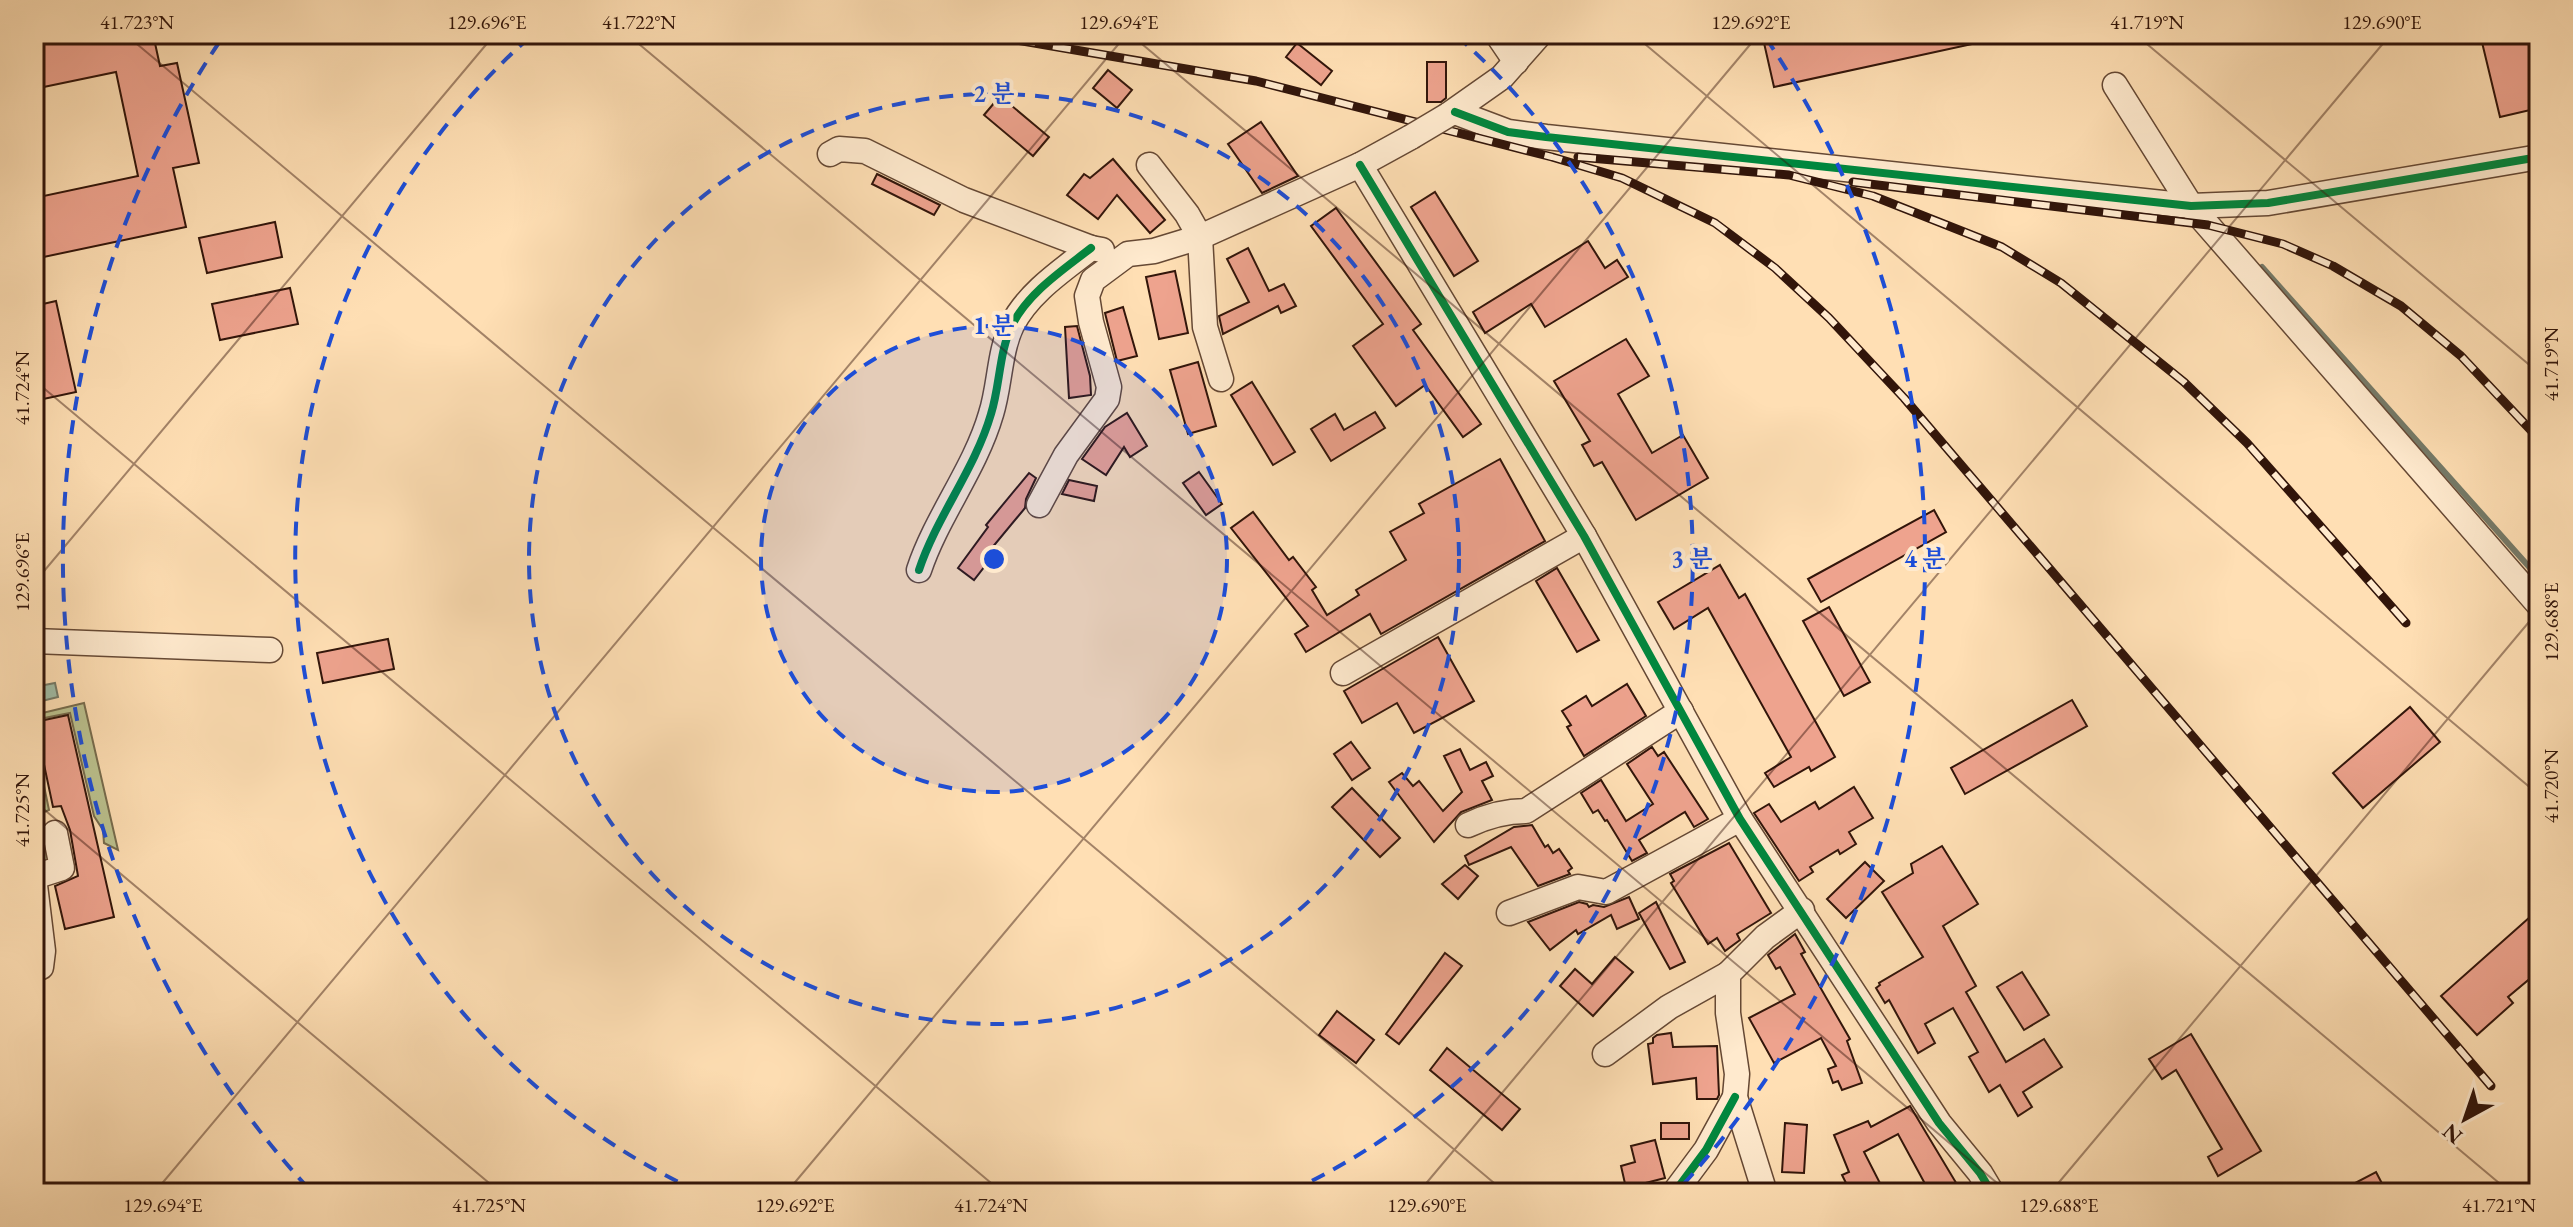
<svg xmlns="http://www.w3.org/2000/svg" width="2573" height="1227" viewBox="0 0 2573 1227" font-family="'EB Garamond','Noto Serif KR',serif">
	<rect width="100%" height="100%" fill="#ffdfb4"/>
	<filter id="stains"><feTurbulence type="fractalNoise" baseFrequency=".0025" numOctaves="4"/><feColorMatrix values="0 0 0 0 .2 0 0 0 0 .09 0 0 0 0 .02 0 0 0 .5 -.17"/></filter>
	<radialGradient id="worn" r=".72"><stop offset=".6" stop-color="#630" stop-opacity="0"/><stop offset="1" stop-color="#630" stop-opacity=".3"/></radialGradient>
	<g fill="#bcc390" stroke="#776c4d" stroke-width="2">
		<polygon points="84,703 118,850 104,843 103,830 94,816 70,713 34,720 34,715"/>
		<polygon points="34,738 49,810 42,813 52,859 34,866"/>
	</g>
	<polygon fill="#a1bda7" stroke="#757a68" stroke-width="2" points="55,683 58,697 34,703 34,687"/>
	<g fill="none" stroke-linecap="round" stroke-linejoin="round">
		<polyline stroke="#757a68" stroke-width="6" points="2262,267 2539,578"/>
	</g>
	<g fill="#eea38e" stroke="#32150a" stroke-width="2">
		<polygon points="34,34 153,34 160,66 177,63 199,163 173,168 186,227 34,259 34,198 138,176 116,72 34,89"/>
		<polygon points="1762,34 1985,34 1986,41 1774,87"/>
		<polygon points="2480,34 2530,34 2539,73 2539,108 2500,117"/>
		<polygon points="1297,43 1332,71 1321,85 1286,57"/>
		<polygon points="1427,62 1446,62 1446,98 1441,102 1427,102"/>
		<polygon points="1108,70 1132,90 1117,108 1093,88"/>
		<polygon points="1000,96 1049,137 1033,156 984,115"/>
		<polygon points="1261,122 1298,176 1262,193 1228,144"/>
		<polygon points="1113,159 1165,220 1150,233 1117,195 1098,219 1067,195 1084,174 1090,178"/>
		<polygon points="877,174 940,205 934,215 872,184"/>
		<polygon points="1435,192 1478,261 1454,276 1411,207"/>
		<polygon points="1336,208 1421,324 1413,330 1481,424 1463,437 1425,385 1396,406 1353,346 1383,324 1311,226"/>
		<polygon points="275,222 282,257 207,273 199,238"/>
		<polygon points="1588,241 1605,268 1617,260 1628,277 1545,327 1531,304 1485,333 1473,312"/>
		<polygon points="1248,248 1269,291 1284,284 1296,306 1281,313 1278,306 1223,334 1219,316 1249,302 1227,259"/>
		<polygon points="1175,271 1188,333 1159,339 1146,277"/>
		<polygon points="290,288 298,324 220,340 212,304"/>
		<polygon points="56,301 76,392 34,401 34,306"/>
		<polygon points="1123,307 1137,356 1117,361 1105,313"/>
		<polygon points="1077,326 1090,376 1091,395 1069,398 1065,327"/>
		<polygon points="1626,339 1649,376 1618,394 1652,453 1683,435 1708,478 1636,520 1602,462 1594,466 1582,445 1590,441 1554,381"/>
		<polygon points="1198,362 1216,426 1188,434 1170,370"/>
		<polygon points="1252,382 1295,452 1273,465 1231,395"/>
		<polygon points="1375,412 1385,428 1331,461 1311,429 1335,414 1344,430"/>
		<polygon points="1127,413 1147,446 1130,457 1124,447 1106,475 1082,459 1105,427"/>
		<polygon points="1500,459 1545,541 1381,634 1370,614 1306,652 1295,634 1308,626 1231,528 1253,512 1289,560 1293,557 1316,587 1312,590 1327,615 1359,595 1356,590 1406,560 1390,532 1424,513 1419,504"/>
		<polygon points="1199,472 1222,504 1206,515 1183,483"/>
		<polygon points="1029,473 1036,478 1026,499 1025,508 991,549 995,553 974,580 958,568 988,527 986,525"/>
		<polygon points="1069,480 1097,486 1094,501 1062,494"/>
		<polygon points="1934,510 1946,532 1821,602 1808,579"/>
		<polygon points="1720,565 1739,598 1745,594 1835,757 1811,771 1809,767 1774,787 1765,773 1791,757 1708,608 1674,629 1658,602"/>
		<polygon points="1557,568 1599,640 1577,652 1536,581"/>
		<polygon points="1829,607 1870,682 1844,696 1803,621"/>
		<polygon points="1438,637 1474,701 1414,733 1397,703 1362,723 1344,691"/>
		<polygon points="388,639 394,669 323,683 317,653"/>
		<polygon points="1627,684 1646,716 1584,756 1567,727 1571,725 1562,711 1586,696 1592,706"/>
		<polygon points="2072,700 2087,726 1965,794 1951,768"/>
		<polygon points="2410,707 2440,742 2363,808 2333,773"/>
		<polygon points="68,715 114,917 65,929 55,886 78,876 70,830 61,806 53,807 35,722"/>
		<polygon points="1351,742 1370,768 1352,780 1334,754"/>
		<polygon points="1652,747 1658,756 1664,752 1708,819 1694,827 1685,812 1639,840 1647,853 1632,861 1607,820 1605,821 1598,810 1593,813 1581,793 1601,780 1626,821 1653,804 1627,764"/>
		<polygon points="1460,749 1470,770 1486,762 1493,776 1482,781 1492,800 1461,812 1434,842 1389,782 1402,773 1413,786 1419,781 1443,811 1462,792 1444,756"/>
		<polygon points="1854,787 1873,818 1849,832 1856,844 1840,854 1838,850 1810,867 1813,872 1799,881 1754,813 1769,804 1781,822 1815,802 1819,809"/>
		<polygon points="1352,788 1400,838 1380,857 1332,807"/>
		<polygon points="1532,825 1545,847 1548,845 1553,853 1559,849 1572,868 1568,871 1570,874 1538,886 1511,847 1469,865 1465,856 1514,827"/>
		<polygon points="1729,843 1771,913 1737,934 1740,940 1725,951 1717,938 1708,944 1671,883 1674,881 1670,874"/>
		<polygon points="1942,846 1978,904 1943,926 1976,986 1966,992 2006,1062 2044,1039 2062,1067 2023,1092 2032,1107 2018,1116 2000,1085 1989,1092 1969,1057 1978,1052 1953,1008 1925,1024 1935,1043 1918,1053 1889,1000 1885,1003 1876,988 1880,985 1879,983 1923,957 1882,892 1913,873 1911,864"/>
		<polygon points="1865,862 1884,881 1846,918 1827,899"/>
		<polygon points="1465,865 1478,876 1458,899 1442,884"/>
		<polygon points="1629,897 1639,919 1617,929 1611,915 1578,934 1576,930 1550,950 1528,922 1579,902 1587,904 1589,907 1593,905 1604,907"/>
		<polygon points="1656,902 1685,962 1670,969 1639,913"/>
		<polygon points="2539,909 2539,971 2508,997 2513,1003 2477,1035 2441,996"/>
		<polygon points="1795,934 1805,952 1801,954 1850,1039 1847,1041 1862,1083 1842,1090 1838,1081 1833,1083 1828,1069 1836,1066 1821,1038 1774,1063 1749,1018 1795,994 1780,967 1776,969 1768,955"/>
		<polygon points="1445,953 1462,966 1399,1044 1386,1034"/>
		<polygon points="1615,957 1633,972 1593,1016 1560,986 1575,969 1592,984"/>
		<polygon points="2022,972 2049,1015 2024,1030 1997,987"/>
		<polygon points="1337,1011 1374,1040 1356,1063 1319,1035"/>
		<polygon points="1671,1033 1673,1047 1717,1046 1719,1095 1717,1099 1697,1099 1696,1078 1653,1084 1648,1044 1653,1043 1653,1038 1657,1035"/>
		<polygon points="2191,1034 2261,1151 2218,1176 2208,1157 2222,1149 2176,1070 2162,1079 2149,1059"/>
		<polygon points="1447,1048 1520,1109 1502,1130 1430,1070"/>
		<polygon points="1910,1106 1958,1186 1944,1193 1930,1193 1898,1134 1864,1152 1885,1193 1851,1193 1842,1175 1849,1172 1834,1135 1868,1121 1871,1127"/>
		<rect x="1661" y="1123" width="28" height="16"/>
		<polygon points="1785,1123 1807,1125 1804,1173 1782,1172"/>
		<polygon points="1655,1140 1665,1178 1626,1188 1621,1166 1635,1162 1631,1146"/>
		<polygon points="2376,1172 2387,1193 2336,1193"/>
	</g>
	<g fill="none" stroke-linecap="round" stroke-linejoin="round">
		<g stroke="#654834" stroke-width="27">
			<g id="minor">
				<polyline points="1497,34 1516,62"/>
				<polyline points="2115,85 2191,206 2539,605"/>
				<polyline points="1455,112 1508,132 1546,137 2191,206 2268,203 2539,157"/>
				<polyline points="1448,115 1502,77 1540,34"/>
				<polyline points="830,154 839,149 865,151 964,200 1091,248 1102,250"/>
				<polyline points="1149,165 1187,214 1200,237 1205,327 1221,379"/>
				<polyline points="1360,165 1584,536 1740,819 1939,1123 1980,1173 1992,1193"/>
				<polyline points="1039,505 1066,455 1107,399 1109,387 1091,322 1087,296 1093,280 1128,254 1154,251 1200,237 1360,165 1411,137"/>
				<path d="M919,570C937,516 975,469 991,414C1000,386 999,352 1012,325C1029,292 1063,270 1091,248"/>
				<polyline points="34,641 270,650"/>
				<polyline points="1343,673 1584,536"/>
				<path d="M1468,825C1487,816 1505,811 1526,811L1681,711"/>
				<polyline points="1509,913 1578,887 1606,892 1740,819"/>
				<polyline points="34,970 41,967 43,951 34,877 62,868 55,833"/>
				<polyline points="1605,1054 1669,1007 1728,974"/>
				<polyline points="1674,1193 1706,1150 1735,1097"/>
				<polyline points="1765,1193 1735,1097 1737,1074 1728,1013 1728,974 1765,937 1802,910"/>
			</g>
		</g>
		<use href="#minor" stroke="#ffeace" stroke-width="24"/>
		<g stroke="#32150a" stroke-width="9">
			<g id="rail">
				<polyline points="982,34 1256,81 1552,157 1622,178 1715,223 1775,268 1829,318 1904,398 2491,1086"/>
				<polyline points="1578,157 1789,175 1873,196 2002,247 2061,283 2184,382 2247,443 2406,623"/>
				<polyline points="1853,182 2208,225 2283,244 2333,266 2401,306 2461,356 2539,439"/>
			</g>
		</g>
		<use href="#rail" stroke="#ffeace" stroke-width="6" stroke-dasharray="18" stroke-linecap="butt"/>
		<g stroke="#654834" stroke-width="27" stroke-linecap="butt">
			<polyline id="minor-bridge" points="1411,137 1448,115"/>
		</g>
		<use href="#minor-bridge" stroke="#ffeace" stroke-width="24"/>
		<g stroke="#ffeace" stroke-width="13">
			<g id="cycleway">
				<polyline points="1455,112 1508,132 1546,137 2191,206 2268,203 2539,157"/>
				<polyline points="1360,165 1584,536 1740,819 1939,1123 1980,1173 1992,1193"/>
				<path d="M919,570C937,516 975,469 991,414C1000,386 999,352 1012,325C1029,292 1063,270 1091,248"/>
				<polyline points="1674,1193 1706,1150 1735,1097"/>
			</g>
		</g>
		<use href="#cycleway" stroke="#00873e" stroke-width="8"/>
	</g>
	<path fill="none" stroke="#32150a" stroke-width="2" stroke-opacity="0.45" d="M125,34L1506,1193M627,34L2009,1193M1130,34L2511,1193M1633,34L2539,795M2135,34L2539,373M34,380L1003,1193M34,583L495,34M34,801L501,1193M154,1193L1127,34M786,1193L1759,34M1418,1193L2391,34M2050,1193L2539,610"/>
	<circle cx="994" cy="559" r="233" fill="#1d4ed8" fill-opacity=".12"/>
	<g fill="none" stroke="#1d4ed8" stroke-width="4" stroke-dasharray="14 10">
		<circle cx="994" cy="559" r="233"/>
		<circle cx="994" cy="559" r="465"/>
		<path d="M699 1192A698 698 0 0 1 531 36M1457 36A698 698 0 0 1 1289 1192"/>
		<path d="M308 1188A931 931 0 0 1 222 38M1766 38A931 931 0 0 1 1680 1188"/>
	</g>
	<circle cx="994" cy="559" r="12" fill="#1d4ed8" stroke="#ffeace" stroke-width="4"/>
	<g font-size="24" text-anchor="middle" font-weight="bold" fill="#1d4ed8" stroke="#ffeace" stroke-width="8" stroke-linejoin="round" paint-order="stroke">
		<text x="994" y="102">2 분</text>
		<text x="994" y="334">1 분</text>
		<text x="1692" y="567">3 분</text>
		<text x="1925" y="567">4 분</text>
	</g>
	<rect width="2573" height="1227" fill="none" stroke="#ffdfb4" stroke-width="88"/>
	<g transform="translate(2465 1119) rotate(220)" stroke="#ffeace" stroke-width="6" paint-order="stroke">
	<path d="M0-6L14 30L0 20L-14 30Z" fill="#32150a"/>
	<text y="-12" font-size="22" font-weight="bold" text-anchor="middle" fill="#32150a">N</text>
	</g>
	<rect x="44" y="44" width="2485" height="1139" fill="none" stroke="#32150a" stroke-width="3"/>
	<g font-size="20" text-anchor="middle" fill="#32150a">
		<text x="137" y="29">41.723°N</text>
		<text x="487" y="29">129.696°E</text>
		<text x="639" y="29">41.722°N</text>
		<text x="1119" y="29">129.694°E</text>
		<text x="1751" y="29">129.692°E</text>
		<text x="2147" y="29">41.719°N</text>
		<text x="2382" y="29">129.690°E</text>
		<text transform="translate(2551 364) rotate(-90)" y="7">41.719°N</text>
		<text transform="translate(22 388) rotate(-90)" y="7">41.724°N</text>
		<text transform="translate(22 572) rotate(-90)" y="7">129.696°E</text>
		<text transform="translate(2551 622) rotate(-90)" y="7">129.688°E</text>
		<text transform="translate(2551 786) rotate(-90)" y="7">41.720°N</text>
		<text transform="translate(22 810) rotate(-90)" y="7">41.725°N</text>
		<text x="163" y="1212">129.694°E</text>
		<text x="489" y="1212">41.725°N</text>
		<text x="795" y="1212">129.692°E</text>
		<text x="991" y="1212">41.724°N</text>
		<text x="1427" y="1212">129.690°E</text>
		<text x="2059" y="1212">129.688°E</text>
		<text x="2499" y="1212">41.721°N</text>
	</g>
	<rect width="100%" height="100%" filter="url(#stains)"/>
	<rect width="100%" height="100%" fill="url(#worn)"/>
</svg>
